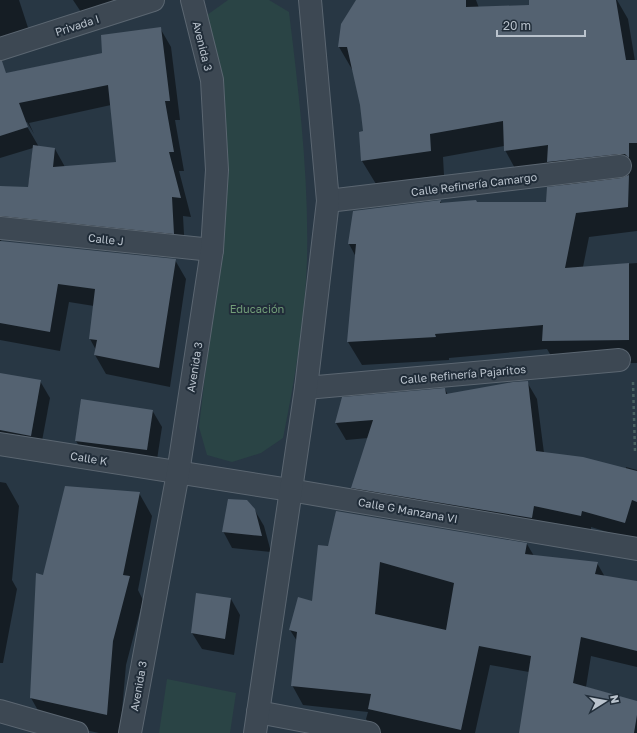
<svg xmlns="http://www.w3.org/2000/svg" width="637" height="733" viewBox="0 0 637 733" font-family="'Golos Text',sans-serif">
	<rect width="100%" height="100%" fill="#283744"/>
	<g fill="#2a4445">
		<path d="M228,0H269L289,12C299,94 309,177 307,260C305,320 295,379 283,438L261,453L232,462L207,455L199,427L208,349L215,258L204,59L207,15Z"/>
		<polygon points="167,679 236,693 230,733 159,733"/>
	</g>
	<g fill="#0007" fill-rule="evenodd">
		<polygon points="0,0 19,0 34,46 0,60"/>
		<polygon points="73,0 130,0 87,21"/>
		<polygon points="357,0 476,0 479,8 530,6 530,0 617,0 628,19 635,61 637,61 637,231 589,237 583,267 637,263 637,363 556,364 547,349 449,358 449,360 362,365 348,342 356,257 349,244 440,201 442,204 547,203 563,186 553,170 518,174 505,150 504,146 443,157 444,175 376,184 362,161 364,132 361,105 353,71 339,47 342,24"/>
		<path d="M160,28L171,47L180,120H175L184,171H179L191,217L183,216L185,252L6,235L0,242L175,260L186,279L170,387L106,374L95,355L96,350L90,339L94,306L69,302L60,351L0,340V187L28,188L33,148L0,158V75L103,53ZM111,105L117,163L65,167L55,149L39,147L25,123L27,122L34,134L29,123Z"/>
		<polygon points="0,374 40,381 50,398 40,452 0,444"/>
		<polygon points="527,382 537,399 544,453 626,469 626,467 637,470 637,541 591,527 591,533 362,505 352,488 368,438 346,440 336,423 445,389 448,395"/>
		<polygon points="152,410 162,427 156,466 86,457 76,441"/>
		<polygon points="0,482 6,483 19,506 12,580 17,589 3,663 0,663"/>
		<polygon points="139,493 152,516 138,590 143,600 126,665 120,733 99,733 44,721 31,698 44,577"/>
		<polygon points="254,509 264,526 271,552 232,548 223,531"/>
		<polygon points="527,544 534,556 597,563 605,577 637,582 637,667 591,656 586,687 637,702 637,733 520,733 529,672 490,665 475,733 374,733 366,719 368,712 303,705 292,685 297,641 290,630 313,602 319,546"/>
		<polygon points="231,599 240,615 234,655 202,649 192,633"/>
	</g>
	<g fill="#546271" fill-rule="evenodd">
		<polygon points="356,0 466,0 466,7 529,5 529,0 616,0 626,60 637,60 637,143 629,143 629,158 625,154 619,154 547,162 548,145 504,151 503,121 430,134 431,151 361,161 359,132 363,131 360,105 347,47 338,47 341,24"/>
		<polygon points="161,27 170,101 165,101 174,152 169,152 181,198 172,197 174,234 0,216 0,186 28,187 33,145 55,148 53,167 116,162 108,85 19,103 28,127 0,136 0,61 2,61 6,73 102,53 101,35"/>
		<polygon points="629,175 628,207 576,213 565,268 629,263 629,340 542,341 543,325 435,334 436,337 347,342 356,244 348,244 353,211 441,200 440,203 476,200 477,202 546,202 547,187 621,178"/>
		<polygon points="0,241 176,259 159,368 94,355 97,340 89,339 95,289 58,284 50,332 0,323"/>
		<polygon points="0,373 41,380 31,436 0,430"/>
		<polygon points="528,381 536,451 583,457 637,471 637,502 632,500 625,523 582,511 581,516 534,506 532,518 351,488 373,420 335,423 342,397 445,388 446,394 513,382"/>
		<polygon points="81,399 153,410 147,450 75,441"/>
		<polygon points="65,486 140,492 123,575 130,576 113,641 107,715 30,698 36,573 43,575"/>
		<polygon points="228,499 247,500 255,509 262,536 222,532"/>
		<path d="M336,511L527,543L525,554L598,562L595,574L637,581V651L581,637L573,683L637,701V715L634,733H519L531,656L479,646L461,730L368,709L371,694L291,686L297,632L289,630L298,597L312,601L318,545L328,546ZM380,562L454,583L446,630L375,614Z"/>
		<polygon points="196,593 231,598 225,639 191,633"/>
	</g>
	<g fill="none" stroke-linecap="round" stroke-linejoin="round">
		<g stroke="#5b6671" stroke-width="24">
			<g id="minor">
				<polyline points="0,49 153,0"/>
				<polyline points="328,201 620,166"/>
				<polyline points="0,228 212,250"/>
				<polyline points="306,388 619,360"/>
				<polyline points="0,444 290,490 637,549"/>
				<polyline points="0,711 77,733"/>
				<polyline points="258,712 369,733"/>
				<polyline points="130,733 178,473 212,250 217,170 212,80 192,0"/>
				<polyline points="255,733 306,388 328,201 310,0"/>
			</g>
		</g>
		<polyline stroke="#496061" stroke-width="2.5" stroke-dasharray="3 3" stroke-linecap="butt" points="633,382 635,451 637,451"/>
		<use href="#minor" stroke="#3d4853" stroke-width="22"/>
	</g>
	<g text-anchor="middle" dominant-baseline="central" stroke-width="4" stroke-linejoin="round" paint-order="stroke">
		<g font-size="11" fill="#bac3cd" stroke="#212d39">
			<text transform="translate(77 25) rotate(-18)">Privada I</text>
			<text transform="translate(203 46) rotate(76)">Avenida 3</text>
			<text transform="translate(474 184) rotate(-7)">Calle Refinería Camargo</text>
			<text transform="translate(106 239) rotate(6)">Calle J</text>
			<text transform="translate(194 367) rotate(-81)">Avenida 3</text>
			<text transform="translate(463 374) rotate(-5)">Calle Refinería Pajaritos</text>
			<text transform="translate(89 458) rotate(9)">Calle K</text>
			<text transform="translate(408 510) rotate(10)">Calle G Manzana VI</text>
			<text transform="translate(138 686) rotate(-80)">Avenida 3</text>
		</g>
		<g font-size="11" fill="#729d78" stroke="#212d39">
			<text x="257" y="308">Educación</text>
		</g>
	</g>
	<g transform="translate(605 701) rotate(79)" stroke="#212d39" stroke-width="3" paint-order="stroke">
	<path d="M0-3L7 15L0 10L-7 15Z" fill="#bac3cd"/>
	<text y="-6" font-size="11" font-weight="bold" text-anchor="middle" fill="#bac3cd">N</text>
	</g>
	<path d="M497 30v6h88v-6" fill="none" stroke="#bac3cd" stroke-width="2"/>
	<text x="503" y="30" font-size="12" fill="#bac3cd" stroke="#212d39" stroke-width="3" paint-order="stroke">20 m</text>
</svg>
